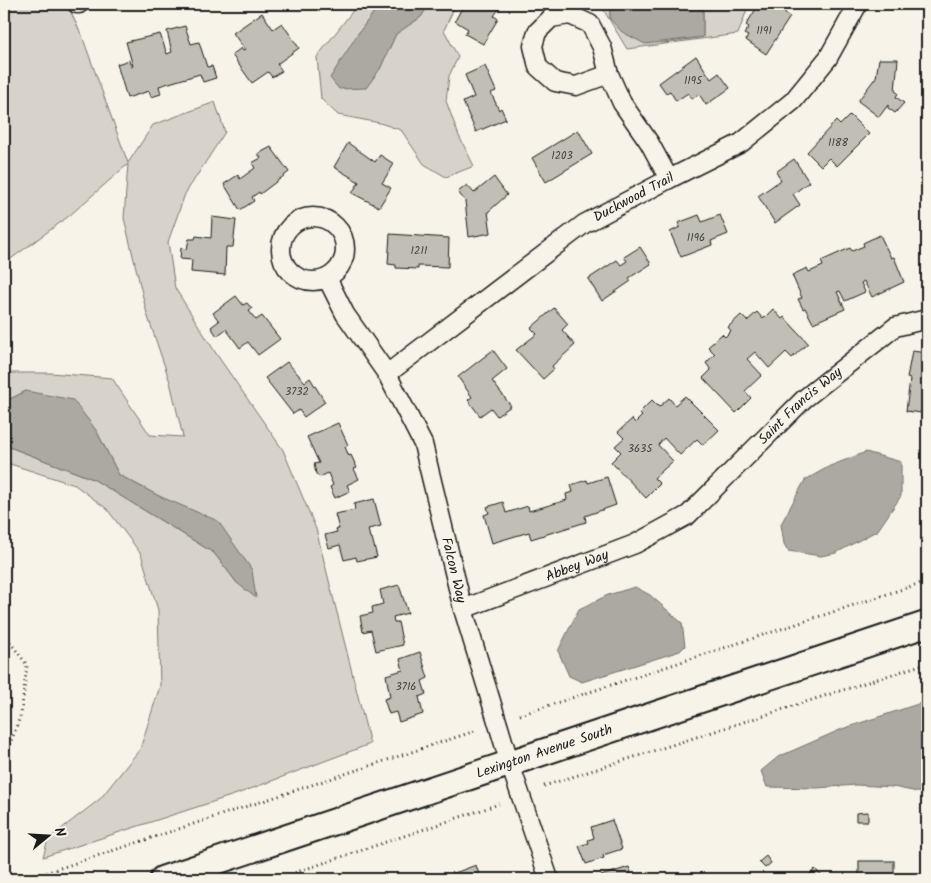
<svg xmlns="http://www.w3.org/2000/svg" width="931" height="883" viewBox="0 0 931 883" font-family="Kalam,sans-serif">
	<rect width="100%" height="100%" fill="#f7f3e8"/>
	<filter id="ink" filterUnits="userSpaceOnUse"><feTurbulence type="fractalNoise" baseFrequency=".02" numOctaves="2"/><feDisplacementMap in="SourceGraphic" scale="10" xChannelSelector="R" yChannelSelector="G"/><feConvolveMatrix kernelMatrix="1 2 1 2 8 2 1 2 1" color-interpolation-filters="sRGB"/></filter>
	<g filter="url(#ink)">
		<g fill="#d7d3cb" stroke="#7a7874">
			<polygon points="4,4 67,4 82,36 128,163 153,125 215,102 225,132 185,194 168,242 175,288 217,355 283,450 316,529 370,744 237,794 43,857 48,839 100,799 140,749 160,686 158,610 141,554 107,509 75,485 4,462 4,445 93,479 214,553 237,583 252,570 159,496 119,475 96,430 26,391 4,402 4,373 50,373 112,378 150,435 183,437 170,382 147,314 124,218 128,164 69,216 4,264"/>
			<polygon points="358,4 380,4 357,35 380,69 396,34 421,17 429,4 456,4 444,30 458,57 449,76 446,101 459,136 474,166 446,177 424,164 401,130 380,123 338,115 321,99 317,57"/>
			<polygon points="600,4 610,4 610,19 663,43 703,37 703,4 749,4 738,34 627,49"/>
		</g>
		<g fill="#aca9a2" stroke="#72716c">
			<polygon points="380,4 429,4 421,17 396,34 380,69 366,88 339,89 330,78 357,35"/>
			<polygon points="610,4 703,4 703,37 645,44 622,32 610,19"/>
			<polygon points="26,391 73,400 96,430 119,475 159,496 218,521 252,570 256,598 237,583 214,553 93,479 4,445 4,402"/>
			<polygon points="866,452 901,462 901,496 878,530 836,553 821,556 788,551 784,544 781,524 805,480 830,466"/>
			<polygon points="635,587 650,595 682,623 685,646 680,651 582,682 569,676 558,651 579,609 608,595"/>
			<polygon points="927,701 927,794 893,787 856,785 817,788 767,787 761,771 778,757 842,729"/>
		</g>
		<g fill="#c0beb5" stroke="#1c1c1c">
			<polygon points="464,4 502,4 494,16 498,19 483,44 465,34 468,29 455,21"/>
			<polygon points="759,4 785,4 782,8 786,15 790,17 766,54 746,40 748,36 744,34 749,27 746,25"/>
			<polygon points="262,13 273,29 282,23 299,48 277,64 282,71 272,77 268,72 252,83 232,55 241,48 243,51 245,50 233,33"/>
			<polygon points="185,26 191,44 199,42 207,67 212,66 216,78 203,82 200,74 159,86 161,94 151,97 149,91 127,98 117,64 129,60 131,67 133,66 126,42 160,34 167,54 172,52 167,31"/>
			<polygon points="696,56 711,79 719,73 730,88 706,105 699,94 692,99 688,93 676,101 670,91 666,93 659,83"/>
			<polygon points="879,59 898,59 895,91 898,93 896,97 904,103 895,113 888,108 888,105 879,117 858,101 876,77"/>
			<polygon points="485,66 496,91 491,93 499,110 501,108 506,119 476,132 463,102 474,97 465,75"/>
			<polygon points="850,115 869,134 837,166 829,158 821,166 807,152 836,121 840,125"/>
			<polygon points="578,130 592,154 546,182 532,158"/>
			<polygon points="348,143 375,162 380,155 394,164 382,183 391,188 379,207 352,193 359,182 334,167"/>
			<polygon points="271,147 289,172 260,194 259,192 252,197 254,201 240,210 224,184 238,175 240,179 255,168 252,163 261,158 258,154"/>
			<polygon points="794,159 809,182 793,194 800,205 775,223 758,196 781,180 776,172"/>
			<polygon points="494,177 507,195 488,212 491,233 469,237 465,201 458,192 467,185 474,193"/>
			<polygon points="699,215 702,222 720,215 728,234 711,241 712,245 681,257 670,232 680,227 678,223"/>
			<polygon points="212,217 236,220 233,247 226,247 225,275 191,272 192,260 180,259 181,248 187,249 189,239 195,239 196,236 211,238"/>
			<polygon points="390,234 449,238 448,267 418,266 418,269 396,268 396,265 388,264"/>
			<polygon points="880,235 891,258 894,257 904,282 872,297 864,281 861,283 865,292 845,301 840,291 837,292 845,309 813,323 805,308 803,309 798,299 802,298 792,275 807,268 809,272 823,266 821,261 850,248 852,251 864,246 863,243"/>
			<polygon points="640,247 651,264 629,278 631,281 602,301 588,279 617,260 621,265 627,261 624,257"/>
			<polygon points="236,296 243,305 247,303 252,309 249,311 256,320 262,316 280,339 258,355 248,342 240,348 226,329 217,336 211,327 219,321 213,313"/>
			<polygon points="554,308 568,324 562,330 575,345 552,366 554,369 543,379 516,350 537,334 531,328"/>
			<polygon points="773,309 782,319 784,317 808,343 792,358 786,352 769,368 755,352 747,359 762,375 745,391 751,398 736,413 703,378 711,370 706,363 715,354 708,347 722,334 725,337 731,331 728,327 741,315 747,321 757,312 763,319"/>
			<polygon points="493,350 507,369 492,381 511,406 497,416 491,408 480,416 468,400 472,397 458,377"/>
			<polygon points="912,351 927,353 927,402 926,405 922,405 921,413 906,411 910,379 907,378"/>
			<polygon points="287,362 305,382 310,378 325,402 304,417 299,410 293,414 265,378"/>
			<polygon points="685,396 719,430 703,445 697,439 680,455 664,438 658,445 673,461 654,478 660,484 646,498 611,462 621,452 615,446 624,438 618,432 632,419 635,423 642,416 639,413 652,400 659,407 669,398 675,405"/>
			<polygon points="338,423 348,445 345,447 349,456 351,455 357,468 354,469 359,479 347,485 350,491 335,498 330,487 333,485 328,473 320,477 316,474 314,464 319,463 307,437"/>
			<polygon points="607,477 616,505 585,516 586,522 531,539 529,532 492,543 484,515 489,513 487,507 503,502 506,513 528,506 529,511 567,500 566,494 573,492 571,485 587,480 588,483"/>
			<polygon points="374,499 381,526 368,529 370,538 372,538 377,557 357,561 356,557 344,560 340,545 329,548 325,535 337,532 336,529 339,529 335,514 355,510 354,504"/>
			<polygon points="399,585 408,613 393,617 394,622 398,622 403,645 376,651 371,630 363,632 360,616 373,613 372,607 383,604 380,590"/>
			<polygon points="420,652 428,678 422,681 426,694 419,697 423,714 399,722 396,712 389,714 384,699 390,697 386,675 403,670 400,659"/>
			<polygon points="868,812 868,821 856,821 856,813"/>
			<polygon points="612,820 622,849 603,855 604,858 586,864 579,846 589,843 588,840 594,838 591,827"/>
			<polygon points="766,856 771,863 765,868 759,862"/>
			<rect x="859" y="861" width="35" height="18"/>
			<polygon points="476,865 480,877 486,875 487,879 497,875 499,879 454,879 452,874"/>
			<polygon points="629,867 633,879 591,879"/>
			<polygon points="815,869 825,879 805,879"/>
		</g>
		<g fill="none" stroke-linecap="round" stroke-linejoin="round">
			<g stroke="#1c1c1c" stroke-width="21">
				<g id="street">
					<polyline points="77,4 79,4"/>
					<polyline points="609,74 576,86 555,82 538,67 533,46 537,32 551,18 570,15 590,24 602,47 609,74 622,103 649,142 669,179"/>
					<circle cx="313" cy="249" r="32"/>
					<path id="s1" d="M327,278L345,314L387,374L423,444L463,609L510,764L549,879"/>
					<path id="s2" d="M387,374L584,224L669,179L741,143L793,101L828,58L858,4"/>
					<path id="s3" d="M463,609L635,544L688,515L804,399L895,327L927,319"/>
				</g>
			</g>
			<g stroke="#1c1c1c" stroke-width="29">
				<g id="secondary">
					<path id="s4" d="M163,879L927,624"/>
				</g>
			</g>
			<g stroke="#1c1c1c" stroke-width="3" stroke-dasharray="1 4" stroke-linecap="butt">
				<polyline points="4,634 27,665 21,714 4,761"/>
				<polyline points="520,715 927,581"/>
				<polyline points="544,786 927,663"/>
				<polyline points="27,879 475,731"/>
				<polyline points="276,879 499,804"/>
			</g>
			<use href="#street" stroke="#f7f3e8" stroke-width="18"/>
			<use href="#secondary" stroke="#f7f3e8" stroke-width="25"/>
		</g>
	</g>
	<g text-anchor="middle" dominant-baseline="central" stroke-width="4.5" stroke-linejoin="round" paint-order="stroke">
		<g font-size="11" fill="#454442">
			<text x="764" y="31">1191</text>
			<text x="693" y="81">1195</text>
			<text x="838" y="143">1188</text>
			<text x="562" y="156">1203</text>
			<text x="696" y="238">1196</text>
			<text x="419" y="251">1211</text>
			<text x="297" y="392">3732</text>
			<text x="640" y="449">3635</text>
			<text x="406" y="687">3716</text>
		</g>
		<g font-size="14" fill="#1c1c1c" stroke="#f7f3e8">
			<text stroke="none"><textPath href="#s2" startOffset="304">Duckwood Trail</textPath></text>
			<text stroke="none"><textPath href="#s3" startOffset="401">Saint Francis Way</textPath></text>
			<text stroke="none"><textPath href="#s3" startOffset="122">Abbey Way</textPath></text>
			<text stroke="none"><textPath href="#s1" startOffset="322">Falcon Way</textPath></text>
			<text stroke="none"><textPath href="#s4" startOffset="402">Lexington Avenue South</textPath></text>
		</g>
	</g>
	<rect width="931" height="883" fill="none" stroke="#f7f3e8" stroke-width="20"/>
	<rect x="10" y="10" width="911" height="863" fill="none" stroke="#1c1c1c" stroke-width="2" filter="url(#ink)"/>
	<g transform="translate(48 836) rotate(72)" stroke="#f7f3e8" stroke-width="4" paint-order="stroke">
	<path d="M0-4L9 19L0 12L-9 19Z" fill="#1c1c1c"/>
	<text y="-8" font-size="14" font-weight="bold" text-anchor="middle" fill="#1c1c1c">N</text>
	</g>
</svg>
